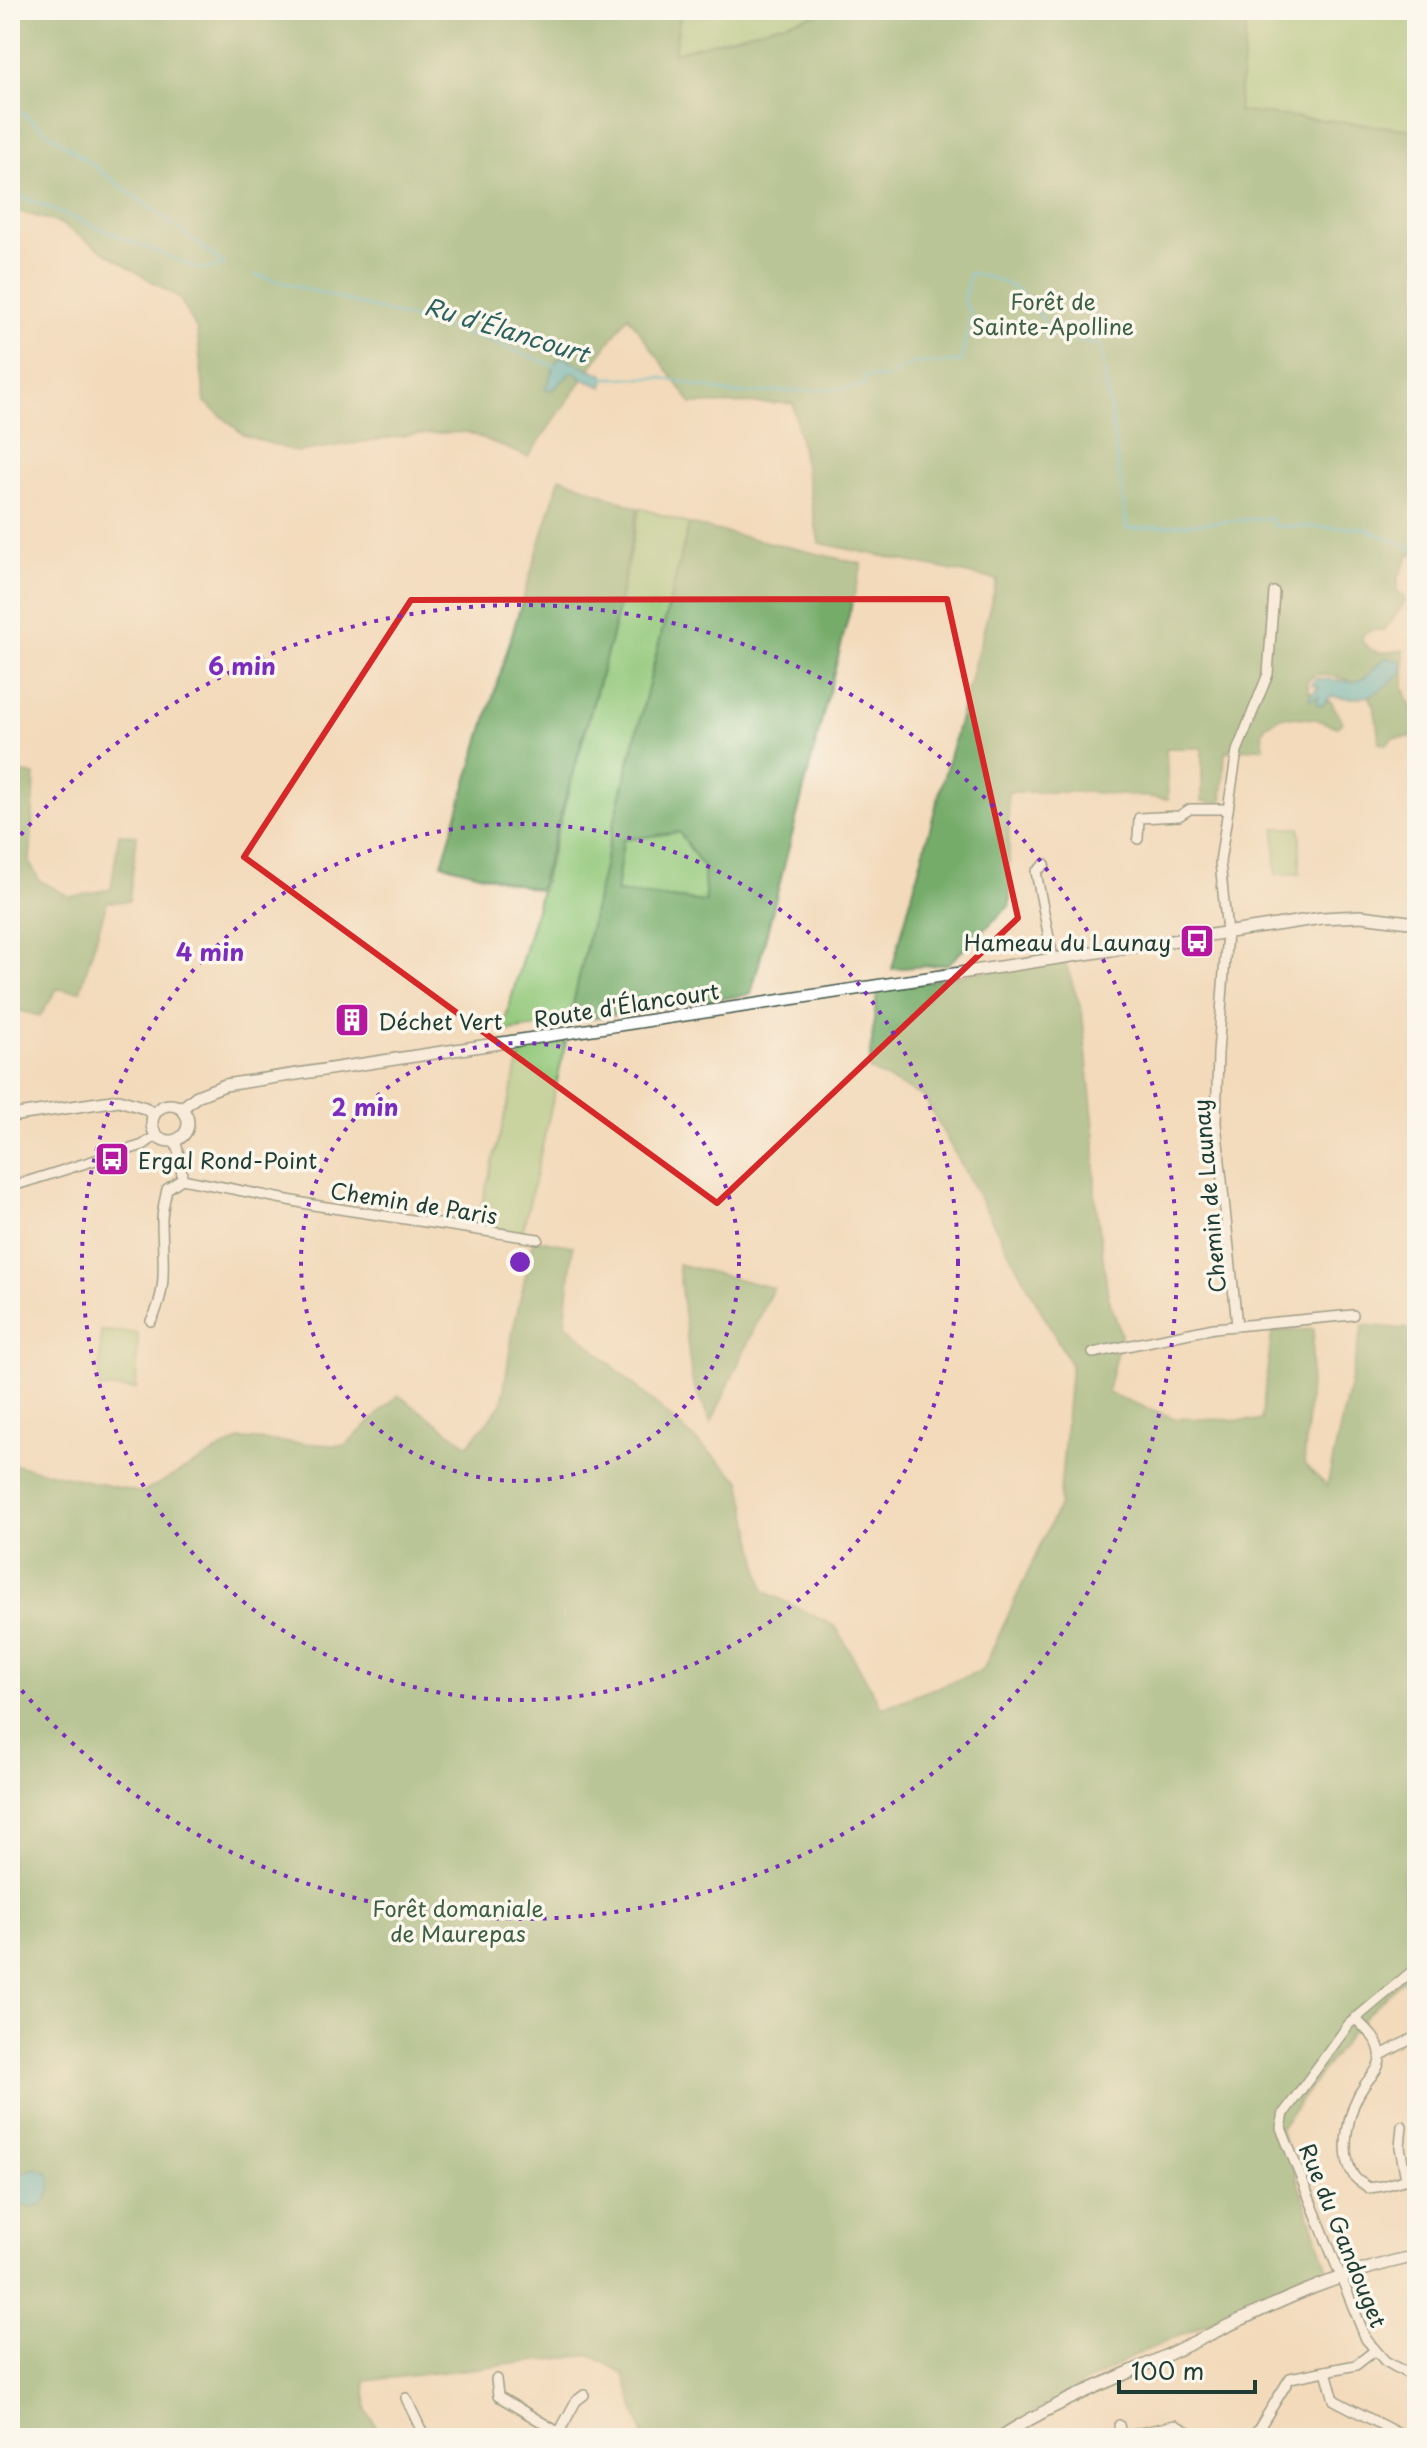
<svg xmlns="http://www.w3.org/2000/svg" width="1427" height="2448" viewBox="0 0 1427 2448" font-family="'Playpen Sans',sans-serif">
	<rect width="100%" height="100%" fill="#fbf7ec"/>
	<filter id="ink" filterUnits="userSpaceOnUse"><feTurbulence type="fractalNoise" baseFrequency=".0125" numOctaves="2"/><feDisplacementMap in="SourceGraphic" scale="16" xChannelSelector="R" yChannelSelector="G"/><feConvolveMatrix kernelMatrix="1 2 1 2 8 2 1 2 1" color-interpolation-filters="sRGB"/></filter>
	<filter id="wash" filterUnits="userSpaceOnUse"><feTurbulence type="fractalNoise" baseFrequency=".006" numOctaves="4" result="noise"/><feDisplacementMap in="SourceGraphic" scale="32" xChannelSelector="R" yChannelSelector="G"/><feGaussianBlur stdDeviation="1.8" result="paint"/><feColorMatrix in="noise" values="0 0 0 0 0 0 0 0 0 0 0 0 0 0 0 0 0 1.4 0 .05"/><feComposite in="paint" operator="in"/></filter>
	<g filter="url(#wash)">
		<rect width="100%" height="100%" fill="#f3dabb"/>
		<g fill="#93c87a" stroke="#598257" stroke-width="2">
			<polygon points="681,10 832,10 674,53"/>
			<polygon points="1248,10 1417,10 1417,130 1237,111"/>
			<polygon points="640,508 689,524 612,831 569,1022 502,1032 612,635"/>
			<polygon points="1275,828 1300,828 1300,874 1276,874"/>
			<polygon points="679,832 703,867 706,902 616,892 623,840"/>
			<polygon points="566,1042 522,1234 476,1226 523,1047"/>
			<polygon points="101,1331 138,1333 136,1389 99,1388"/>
		</g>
		<g fill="#76ac6a" stroke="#4a744f" stroke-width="2" fill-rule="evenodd">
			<path d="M10,10H681L674,53L832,10H1248L1238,111L1417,130V555L1410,553L1398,578V592L1405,597V602L1385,630H1371L1363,635L1362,641C1373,656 1387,653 1404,650V688L1416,721L1411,737L1393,738L1387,744L1379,743C1375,691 1368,679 1316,674L1307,681L1309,691L1331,702L1343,722L1337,727L1316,719L1282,716L1265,726L1262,734L1264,747L1225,752L1222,803L1202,801V748H1166L1168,799L1089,792H1008L1010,905L948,964L892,969L997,580L819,543L793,403L692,404L628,316L590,369L563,357L557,360L546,389L553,390L572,372L579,374L583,379L528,457L467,432L415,434L297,452L244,435L205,402L197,330L180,299L59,223L10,209Z"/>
			<polygon points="560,477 638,508 612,635 539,890 442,864"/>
			<path d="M689,524L862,564L751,994L569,1022L612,831ZM679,832L703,867L706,902L616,892L623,840Z"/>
			<polygon points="12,771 35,775 30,863 39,880 70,897 111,889 119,834 137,836 129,901 107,902 80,991 57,989 40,1016 10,1008"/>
			<polygon points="1063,956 1082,1012 1095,1138 1095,1196 1108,1296 1121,1334 1107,1393 1174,1418 1261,1421 1272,1332 1314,1329 1304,1464 1327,1486 1363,1325 1417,1330 1417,1840 1403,1871 1405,1905 1417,1943 1417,1966 1357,2024 1280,2129 1329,2272 1137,2354 989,2438 644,2438 624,2374 591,2355 365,2381 367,2411 383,2438 10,2438 10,1464 142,1493 240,1439 345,1446 398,1395 468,1445 502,1404 513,1330 534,1239 573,1246 565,1323 741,1481 764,1591 836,1627 882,1708 983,1670 1059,1505 1071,1365 924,1097 869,1070 877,991"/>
			<polygon points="678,1264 773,1288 711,1423 692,1381"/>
		</g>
		<g fill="#48b5c5" stroke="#34797c" stroke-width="2">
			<polygon points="563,357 604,375 603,387 580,378 579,374 572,372 552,390 545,389 557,360"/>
			<path d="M1384,658L1400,660L1403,664L1402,672C1377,696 1365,702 1331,696L1322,706L1316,704L1319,696L1310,700L1309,696L1319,687L1312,685L1316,678L1353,682L1365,678Z"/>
			<path d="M35,2168L48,2172C53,2186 51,2193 43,2205L27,2207L16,2198L13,2186L19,2174Z"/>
		</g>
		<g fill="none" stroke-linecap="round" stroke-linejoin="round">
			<g stroke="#48b5c5" stroke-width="3">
				<polyline points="10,104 199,244 224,265"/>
				<polyline points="10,192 202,270 224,265"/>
				<polyline points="256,275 484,339 558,367"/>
				<path d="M603,378H662L736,394L848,388L864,386L865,376L886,378L914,363L961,362L971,312L963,302L970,273C1016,282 1029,295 1052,334L1101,346L1127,529L1270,518L1274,526L1364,528L1417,551"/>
			</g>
		</g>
	</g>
	<g filter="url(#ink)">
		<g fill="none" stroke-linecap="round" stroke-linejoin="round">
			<g stroke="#3f5548" stroke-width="12">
				<g id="minor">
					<polyline points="1138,839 1139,818 1179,816 1190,809 1228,809"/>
					<polyline points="1045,864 1036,872 1053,958"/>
					<polyline points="175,1140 181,1162 182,1179 313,1205 538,1239"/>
					<polyline points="10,1187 143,1145 157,1135"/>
					<polyline points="10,1318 12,1337 10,1344"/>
					<path d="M151,1321C169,1290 162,1255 162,1220C162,1210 165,1199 167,1189L182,1179"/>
					<polyline points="1237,1325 1216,1123 1218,1053 1227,932 1220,862 1237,751 1268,674 1274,592"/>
					<polyline points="1093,1353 1214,1328 1353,1315"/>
					<polyline points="1417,1967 1349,2024 1284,2113 1281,2128 1366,2339 1385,2361 1417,2379"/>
					<path d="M1355,2018C1364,2028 1379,2039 1380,2053C1382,2068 1371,2075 1364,2086C1349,2107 1338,2153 1354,2176C1357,2181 1364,2184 1369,2188L1383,2186L1417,2176"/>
					<polyline points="1381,2055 1417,2036"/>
					<polyline points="1402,2126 1400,2147 1406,2179"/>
					<polyline points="1326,2371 1334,2400 1407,2438"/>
					<polyline points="496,2379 498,2396 568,2438"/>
					<polyline points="406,2398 425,2438"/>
					<polyline points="1119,2425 1122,2438"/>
					<polyline points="1122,2437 1175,2425 1200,2438"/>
					<polyline points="556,2438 576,2401 584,2395"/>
					<polyline points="1253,2438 1290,2378 1356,2365 1374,2351"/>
				</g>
			</g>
			<g stroke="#3f5548" stroke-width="14">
				<g id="tertiary">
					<circle cx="170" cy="1123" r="18"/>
					<polyline points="179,1107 185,1106 197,1096 225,1085 1322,918 1361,916 1417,923"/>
					<polyline points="10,1116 119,1100 145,1108 154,1115"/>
					<path d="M999,2438C1049,2405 1108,2382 1163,2357C1245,2318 1327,2274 1417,2256"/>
				</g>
			</g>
			<use href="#minor" stroke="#fff" stroke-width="9"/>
			<use href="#tertiary" stroke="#fff" stroke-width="11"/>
		</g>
	</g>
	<path d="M0 0H1427V2448H0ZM947,599L1018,918L717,1203L244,857L411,600Z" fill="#f3dabb" fill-opacity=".55" fill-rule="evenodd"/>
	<path fill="none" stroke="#d62828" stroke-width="6" stroke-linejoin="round" d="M947,599L1018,918L717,1203L244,857L411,600Z"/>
	<g fill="none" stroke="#7b2cbf" stroke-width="4" stroke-dasharray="4 8">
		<circle cx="520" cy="1262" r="219"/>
		<circle cx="520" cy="1262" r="438"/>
		<path d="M13 844A657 657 0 1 1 13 1680"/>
	</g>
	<defs>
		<g id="bus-square" transform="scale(1.8)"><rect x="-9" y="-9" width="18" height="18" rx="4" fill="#b5179e" stroke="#fbf7ec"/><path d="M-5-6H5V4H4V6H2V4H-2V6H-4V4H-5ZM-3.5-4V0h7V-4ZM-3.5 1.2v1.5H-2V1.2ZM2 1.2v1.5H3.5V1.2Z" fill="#fff"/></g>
		<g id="building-square" transform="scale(1.8)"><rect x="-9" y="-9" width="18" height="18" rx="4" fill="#b5179e" stroke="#fbf7ec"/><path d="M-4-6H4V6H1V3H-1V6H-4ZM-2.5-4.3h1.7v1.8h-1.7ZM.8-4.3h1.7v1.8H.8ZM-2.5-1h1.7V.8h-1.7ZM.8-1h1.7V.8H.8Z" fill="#fff"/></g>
	</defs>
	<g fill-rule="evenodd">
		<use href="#bus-square" x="1197" y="941"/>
		<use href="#building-square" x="352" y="1020"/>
		<use href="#bus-square" x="112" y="1159"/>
	</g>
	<g text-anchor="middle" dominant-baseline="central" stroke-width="7" stroke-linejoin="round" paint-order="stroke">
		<g font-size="22" fill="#3c6046" stroke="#fbf7ec">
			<text x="1053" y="300">Forêt de<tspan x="1053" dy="25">Sainte-Apolline</tspan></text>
			<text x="458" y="1907">Forêt domaniale<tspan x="458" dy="25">de Maurepas</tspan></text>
		</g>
		<g font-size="22" fill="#1f3d34" stroke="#fbf7ec" text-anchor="start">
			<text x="1171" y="941" text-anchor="end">Hameau du Launay</text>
			<text x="378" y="1020">Déchet Vert</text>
			<text x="138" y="1159">Ergal Rond-Point</text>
		</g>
		<g font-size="22" fill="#1f3d34" stroke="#fbf7ec">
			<text transform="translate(626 1004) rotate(-9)">Route d'Élancourt</text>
			<text transform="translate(1208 1196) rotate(-95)">Chemin de Launay</text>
			<text transform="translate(414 1202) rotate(9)">Chemin de Paris</text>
			<text transform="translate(1344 2235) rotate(68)">Rue du Gandouget</text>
		</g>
		<g font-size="24" font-style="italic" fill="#2b6160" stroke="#fbf7ec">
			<text transform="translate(507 329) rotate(17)">Ru d'Élancourt</text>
		</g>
	</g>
	<circle cx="520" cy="1262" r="12" fill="#7b2cbf" stroke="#fbf7ec" stroke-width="4"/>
	<g font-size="24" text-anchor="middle" font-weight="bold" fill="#7b2cbf" stroke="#fbf7ec" stroke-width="7" stroke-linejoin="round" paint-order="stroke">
		<text x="242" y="675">6 min</text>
		<text x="210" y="961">4 min</text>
		<text x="365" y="1116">2 min</text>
	</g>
	<rect width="1427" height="2448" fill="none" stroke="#fbf7ec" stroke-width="40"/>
	<path d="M1119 2380v12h136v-12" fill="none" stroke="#1f3d34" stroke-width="4"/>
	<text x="1131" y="2380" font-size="24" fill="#1f3d34" stroke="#fbf7ec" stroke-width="6" paint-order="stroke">100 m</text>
</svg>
